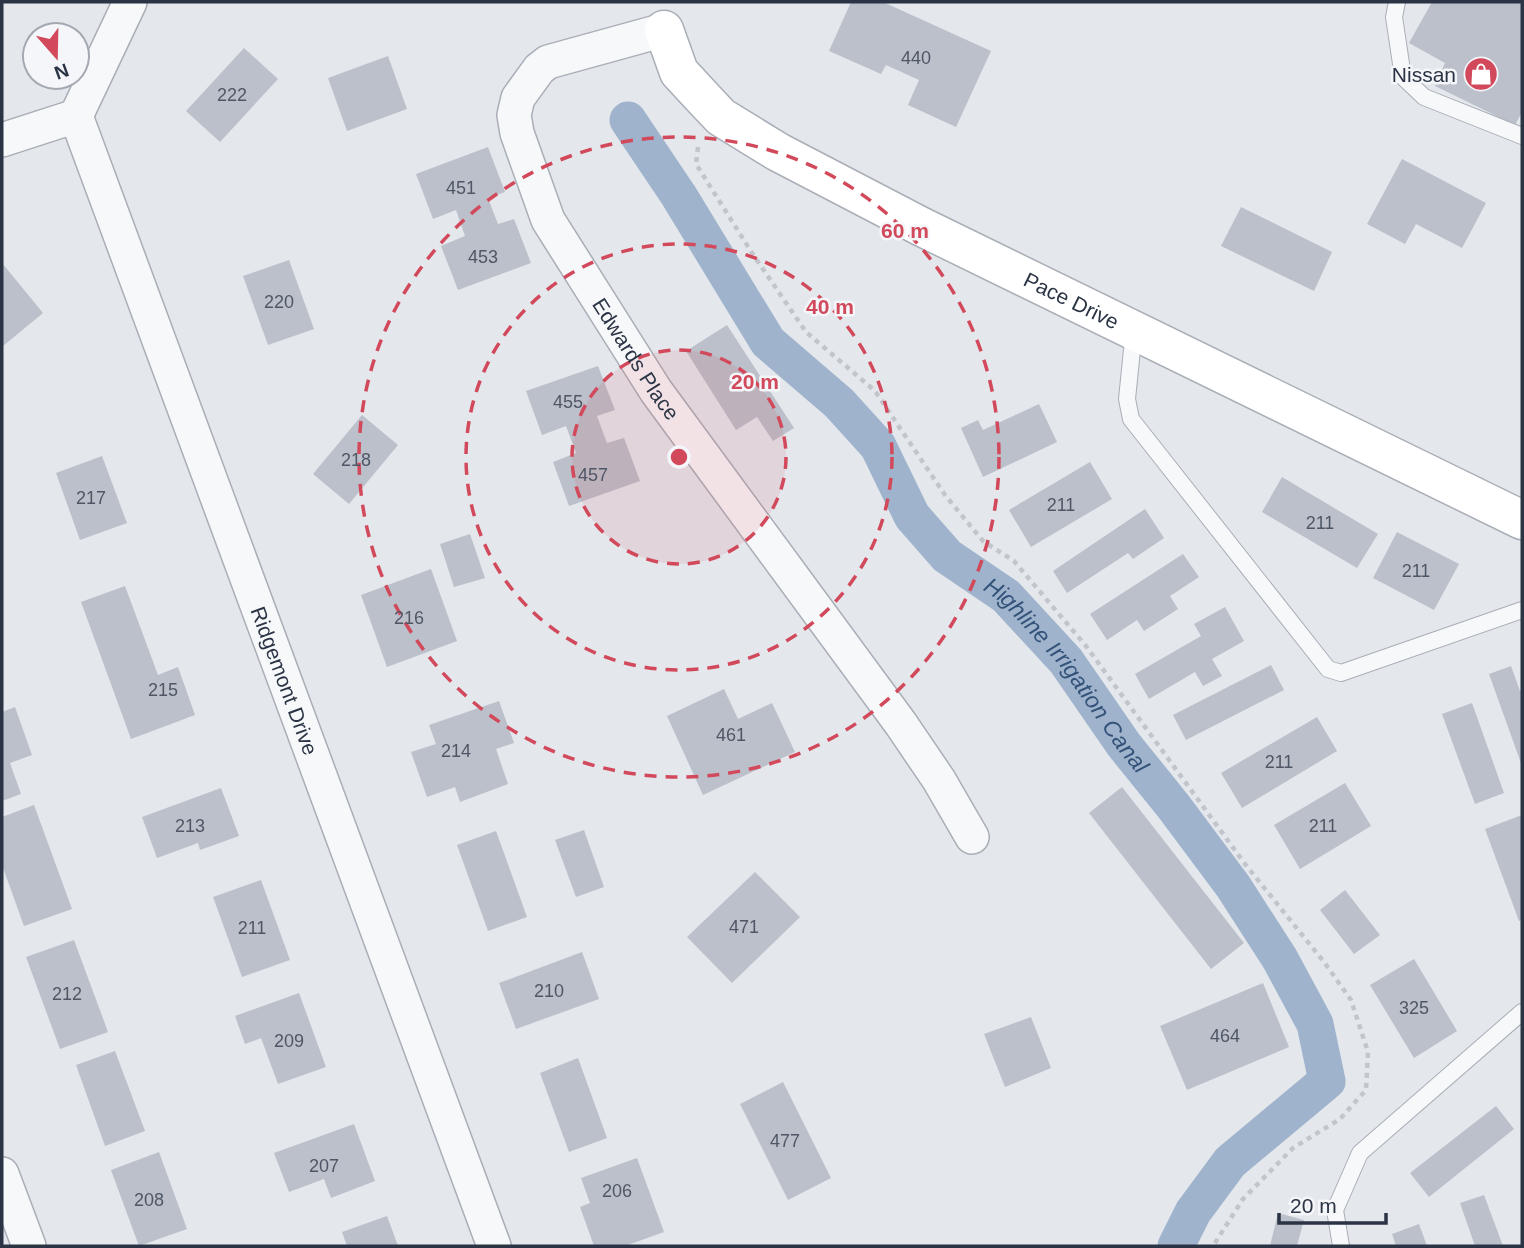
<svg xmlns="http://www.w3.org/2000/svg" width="1524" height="1248" viewBox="0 0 1524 1248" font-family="Helvetica,sans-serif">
	<rect width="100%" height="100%" fill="#e4e7ec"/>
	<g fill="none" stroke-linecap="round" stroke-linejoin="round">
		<path stroke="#9fb4cc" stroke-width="37" id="s1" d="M628,120L679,196L768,342L839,403L878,446L912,516L947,556L1006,596L1066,661L1124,745L1174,807L1233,886L1280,959L1315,1024L1327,1081L1230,1162L1193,1212L1176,1246"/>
	</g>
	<g fill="#bbc0ca">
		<polygon points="851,2 883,2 991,51 956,127 908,105 919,80 886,65 881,74 829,51"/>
		<polygon points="1432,2 1522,2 1522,112 1515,125 1435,86 1445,63 1409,43"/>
		<polygon points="244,48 278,79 220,142 186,111"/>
		<polygon points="388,56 407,109 347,131 328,78"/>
		<polygon points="488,147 505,192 488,198 498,224 514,219 531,263 458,290 441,246 465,236 456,210 433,219 416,174"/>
		<polygon points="1402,159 1486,203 1462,248 1416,224 1405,244 1367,224"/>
		<polygon points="1241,207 1332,252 1314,291 1221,246"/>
		<polygon points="289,260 314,329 268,345 243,276"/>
		<polygon points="2,263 43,313 3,346 2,345"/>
		<polygon points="727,325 794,428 773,441 757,417 736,430 686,351"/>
		<polygon points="598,366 615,410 597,416 607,443 624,438 640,481 569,506 553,462 576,453 566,426 542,435 526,391"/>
		<polygon points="1039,404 1057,442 983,477 961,428 978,420 983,430"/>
		<polygon points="362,415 398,445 349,504 313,474"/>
		<polygon points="102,456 127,523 80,540 56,473"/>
		<polygon points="1090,462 1112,499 1031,547 1009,510"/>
		<polygon points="1282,477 1378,534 1357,568 1262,512"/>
		<polygon points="1145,509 1164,538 1133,559 1128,553 1067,593 1053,571"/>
		<polygon points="1397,532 1459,564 1434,610 1373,578"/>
		<polygon points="470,534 485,578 454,587 440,544"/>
		<polygon points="1183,554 1199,577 1170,596 1178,609 1144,631 1137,620 1107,640 1090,614"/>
		<polygon points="431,569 457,641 387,667 361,595"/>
		<polygon points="125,586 158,675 178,667 195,715 131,739 81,602"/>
		<polygon points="1225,607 1244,641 1212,659 1222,676 1203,686 1195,672 1149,699 1135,674 1201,636 1194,624"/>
		<polygon points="1271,665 1284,690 1186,740 1173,715"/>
		<polygon points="1511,666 1520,691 1522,690 1522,766 1489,674"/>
		<polygon points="724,689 738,719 772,703 795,752 703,795 667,716"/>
		<polygon points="499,701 514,743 496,749 508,784 460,802 455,787 427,797 411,752 436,744 429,725"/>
		<polygon points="1472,703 1504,793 1475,804 1442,714"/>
		<polygon points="15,707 32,755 10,763 21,794 2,801 2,712"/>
		<polygon points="1317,717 1337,751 1242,808 1221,773"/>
		<polygon points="1345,783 1371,826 1300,869 1274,825"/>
		<polygon points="1122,787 1244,943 1211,969 1089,813"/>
		<polygon points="221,788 239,836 200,850 198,843 157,858 142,817"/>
		<polygon points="34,805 72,909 24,926 2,865 2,817"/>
		<polygon points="1522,815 1522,920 1519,921 1485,829"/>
		<polygon points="584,830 604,887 576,897 555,840"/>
		<polygon points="496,831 527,917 488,931 457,845"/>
		<polygon points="755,872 800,917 732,983 687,937"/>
		<polygon points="261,880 290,960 242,977 213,897"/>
		<polygon points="1345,890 1380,935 1354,954 1320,910"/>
		<polygon points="74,940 108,1032 60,1049 26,957"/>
		<polygon points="582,952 599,999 516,1029 499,983"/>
		<polygon points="1414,959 1457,1031 1414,1058 1370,985"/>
		<polygon points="1263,983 1289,1047 1187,1090 1160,1026"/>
		<polygon points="299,993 326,1067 278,1084 261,1038 245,1044 235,1016"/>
		<polygon points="1031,1017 1051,1068 1005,1087 984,1034"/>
		<polygon points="115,1051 145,1131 105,1146 76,1065"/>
		<polygon points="578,1058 607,1138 569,1152 540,1073"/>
		<polygon points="783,1082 831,1178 788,1200 740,1104"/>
		<polygon points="1496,1106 1514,1129 1429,1197 1410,1173"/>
		<polygon points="354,1124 375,1181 331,1198 324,1179 289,1192 274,1153"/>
		<polygon points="159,1152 187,1229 139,1246 111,1170"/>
		<polygon points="637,1158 664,1232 625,1246 594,1246 580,1207 590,1203 581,1178"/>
		<polygon points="1484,1195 1503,1246 1475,1246 1460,1203"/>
		<polygon points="1278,1213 1304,1220 1297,1246 1270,1246"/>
		<polygon points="387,1216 398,1246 347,1246 342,1232"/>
		<polygon points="1419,1224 1427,1246 1396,1246 1392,1234"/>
	</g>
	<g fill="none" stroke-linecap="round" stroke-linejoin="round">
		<g stroke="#a9aeb7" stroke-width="18">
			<g id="lane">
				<polyline points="1397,2 1394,17 1403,77 1424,97 1522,136"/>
				<polyline points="1134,330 1127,399 1131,419 1328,669 1341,673 1522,610"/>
				<polyline points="1341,1246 1335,1210 1360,1153 1522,1012"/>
			</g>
		</g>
		<g stroke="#a9aeb7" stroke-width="36">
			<g id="street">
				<path id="s2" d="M664,30L548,62L539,69L518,98L514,115L517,133L548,220L656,391L901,724L939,780L972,837"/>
				<path id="s3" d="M76,116L494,1246"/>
				<polyline points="76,116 130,2"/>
				<polyline points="2,140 76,116"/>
				<polyline points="2,1174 29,1246"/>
			</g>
		</g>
		<g stroke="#a9aeb7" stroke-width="41">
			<g id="secondary">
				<path id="s4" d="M664,30L679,72L704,99L721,117L778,152L922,227L1522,520"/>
			</g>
		</g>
		<polyline stroke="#c2c5cb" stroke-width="4.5" stroke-dasharray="5 5" stroke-linecap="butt" points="698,147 696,164 752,253 806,332 875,391 945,495 983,541 1014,561 1086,646 1245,864 1324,962 1351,1000 1368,1052 1366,1090 1340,1119 1293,1148 1243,1199 1213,1246"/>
		<use href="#lane" stroke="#f7f8fa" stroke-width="16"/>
		<use href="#street" stroke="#f7f8fa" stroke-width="33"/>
		<use href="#secondary" stroke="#fff" stroke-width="38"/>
	</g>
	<circle cx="679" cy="457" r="107" fill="#d1495b" fill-opacity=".12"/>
	<g fill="none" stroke="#d1495b" stroke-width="3.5" stroke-dasharray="12 9">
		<circle cx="679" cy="457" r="107"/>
		<circle cx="679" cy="457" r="213"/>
		<circle cx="679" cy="457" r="320"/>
	</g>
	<defs>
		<g id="shop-disc" transform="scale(1.75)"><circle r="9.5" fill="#d1495b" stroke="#f4f6f9"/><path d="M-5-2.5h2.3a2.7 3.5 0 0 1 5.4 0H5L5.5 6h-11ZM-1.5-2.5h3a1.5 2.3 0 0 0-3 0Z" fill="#fff"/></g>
	</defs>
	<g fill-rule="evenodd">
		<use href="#shop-disc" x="1481" y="74"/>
	</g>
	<g text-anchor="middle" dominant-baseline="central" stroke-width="5" stroke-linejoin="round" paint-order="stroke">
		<g font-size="18" fill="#4f5766">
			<text x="916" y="58">440</text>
			<text x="232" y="95">222</text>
			<text x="461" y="188">451</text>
			<text x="483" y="257">453</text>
			<text x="279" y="302">220</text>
			<text x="568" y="402">455</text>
			<text x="356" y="460">218</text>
			<text x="593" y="475">457</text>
			<text x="91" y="498">217</text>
			<text x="1061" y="505">211</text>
			<text x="1320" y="523">211</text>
			<text x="1416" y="571">211</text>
			<text x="409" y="618">216</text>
			<text x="163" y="690">215</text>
			<text x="731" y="735">461</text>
			<text x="456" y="751">214</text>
			<text x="1279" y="762">211</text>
			<text x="190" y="826">213</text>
			<text x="1323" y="826">211</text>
			<text x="744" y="927">471</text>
			<text x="252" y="928">211</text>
			<text x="549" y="991">210</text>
			<text x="67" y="994">212</text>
			<text x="1414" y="1008">325</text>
			<text x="1225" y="1036">464</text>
			<text x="289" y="1041">209</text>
			<text x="785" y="1141">477</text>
			<text x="324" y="1166">207</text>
			<text x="617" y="1191">206</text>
			<text x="149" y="1200">208</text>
		</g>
		<g font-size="21" fill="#2b3445" stroke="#f4f6f9" text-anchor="end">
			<text x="1456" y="74">Nissan</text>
		</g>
		<g font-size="21" fill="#2b3445" stroke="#f4f6f9">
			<text stroke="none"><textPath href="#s4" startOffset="502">Pace Drive</textPath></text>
			<text stroke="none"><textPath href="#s2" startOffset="460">Edwards Place</textPath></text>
			<text stroke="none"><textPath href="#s3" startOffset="602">Ridgemont Drive</textPath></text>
		</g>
		<g font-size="23" font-style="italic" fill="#34527a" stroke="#f4f6f9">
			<text stroke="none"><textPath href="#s1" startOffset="716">Highline Irrigation Canal</textPath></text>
		</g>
	</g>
	<circle cx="679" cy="457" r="10" fill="#d1495b" stroke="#f4f6f9" stroke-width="3.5"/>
	<g font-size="21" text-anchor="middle" font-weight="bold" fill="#d1495b" stroke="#f4f6f9" stroke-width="5" stroke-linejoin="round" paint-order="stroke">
		<text x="905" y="238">60 m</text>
		<text x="830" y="314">40 m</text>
		<text x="755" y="389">20 m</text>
	</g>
	<rect width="1524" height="1248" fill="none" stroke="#2b3445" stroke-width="7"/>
	<g transform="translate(56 56) rotate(160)"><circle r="33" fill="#f4f6f9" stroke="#a4a8b1" stroke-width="2"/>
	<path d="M0-5L12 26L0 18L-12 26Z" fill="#d1495b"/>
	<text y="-10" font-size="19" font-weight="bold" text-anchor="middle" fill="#2b3445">N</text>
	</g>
	<path d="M1279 1213v10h107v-10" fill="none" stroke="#2b3445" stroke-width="3.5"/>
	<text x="1290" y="1213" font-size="21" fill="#2b3445" stroke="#f4f6f9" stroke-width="5" paint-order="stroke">20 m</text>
</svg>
